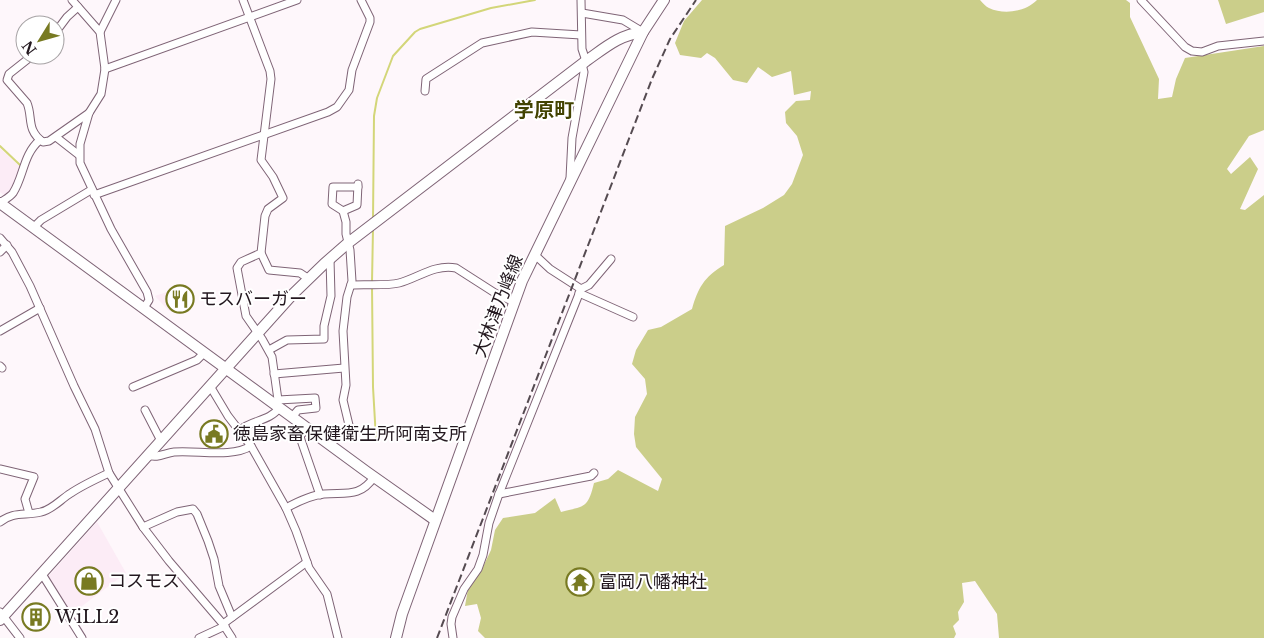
<svg xmlns="http://www.w3.org/2000/svg" width="1264" height="638" viewBox="0 0 1264 638" font-family="'Libre Baskerville','Noto Sans JP',serif">
	<rect width="100%" height="100%" fill="#fef7fb"/>
	<g fill="#fcecf6">
		<polygon points="0,148 20,167 11,193 6,197 0,192"/>
		<polygon points="187,285 194,303 169,311 155,296"/>
		<polygon points="97,522 126,573 70,615 47,578"/>
	</g>
	<g fill="#cbce8a">
		<path d="M702,0H980C983,3 986,7 989,8C1004,15 1025,12 1037,0H1126L1130,3V17L1159,79L1158,99L1172,97L1176,79L1185,58L1264,46V130L1249,136L1227,169L1231,174L1250,157L1258,169L1240,209L1245,210L1264,195V638H999L997,614L975,581L962,583L964,602L958,612L959,620L953,626L956,634L954,638H485L478,631L481,618L477,604L465,606L468,589L482,569L491,550L495,530L503,518L535,513L555,498L561,512C585,506 588,508 594,483L608,479L618,470L658,491L662,479L636,447L634,434L635,417L647,394L645,379L632,364L636,350L648,330L661,327L692,309C698,288 704,277 724,265L725,226L763,208L784,195L792,184L803,155L797,136L786,123L785,112L796,101L810,100L811,91L794,95L791,71L772,77L758,67L747,83L733,80L715,58L707,53L701,58L680,55L675,43L684,21Z"/>
		<polygon points="1218,0 1264,0 1264,12 1226,24"/>
	</g>
	<g fill="none" stroke-linecap="round" stroke-linejoin="round">
		<g stroke="#d3d679" stroke-width="2">
			<polyline points="0,146 20,165"/>
			<polyline points="373,219 374,116 377,98 393,56 415,32 420,29 491,8 535,0"/>
			<polyline points="372,282 373,229"/>
			<polyline points="372,286 373,387 376,439"/>
		</g>
		<g stroke="#7f6476" stroke-width="9">
			<g id="street">
				<polyline points="72,0 100,32 105,69 101,94 89,113 80,144 80,163 111,229 147,292 149,300 144,308"/>
				<polyline points="243,0 270,71 271,79 261,160 273,177 283,198 268,209 265,216 261,253 241,262 237,268 246,316 262,339 272,357 278,400"/>
				<polyline points="581,0 582,49 586,61"/>
				<polyline points="1141,0 1185,47 1192,51 1202,52 1218,46 1264,41"/>
				<polyline points="582,13 623,20 643,32"/>
				<polyline points="100,32 116,0"/>
				<polyline points="55,33 67,17 78,7"/>
				<path d="M33,55L9,74L7,80L27,103C33,117 26,130 43,142L49,141L89,113"/>
				<polyline points="105,69 297,0"/>
				<polyline points="425,91 426,79 482,43 532,32 581,35"/>
				<polyline points="56,137 79,155"/>
				<polyline points="570,178 572,138 584,72 582,64"/>
				<polyline points="94,195 328,112 337,107 349,90 352,70 370,22 370,18 361,0"/>
				<path d="M0,203C4,200 10,197 13,193C24,176 23,154 40,140"/>
				<polyline points="343,211 357,205 358,184"/>
				<polyline points="34,227 41,220 91,190"/>
				<polyline points="0,238 12,252 30,286 74,386 95,429 109,473 143,527 169,561 223,624 232,638"/>
				<polyline points="0,252 7,245"/>
				<polyline points="261,253 269,270 300,273 309,279"/>
				<path d="M351,285C364,284 387,286 399,283C418,278 434,264 456,268L495,293L514,302"/>
				<polyline points="581,289 589,285 611,259"/>
				<polyline points="579,293 633,317"/>
				<polyline points="0,331 40,308"/>
				<polyline points="269,350 287,340 324,339 324,326 331,296 330,259"/>
				<polyline points="0,366 2,368"/>
				<polyline points="274,374 344,368"/>
				<polyline points="210,386 228,416 251,446 286,508 296,531 309,568 327,594 338,638"/>
				<polyline points="133,387 197,360 204,353"/>
				<polyline points="277,402 278,400 315,398 316,408 298,410 292,417"/>
				<polyline points="145,410 161,441"/>
				<polyline points="349,425 343,400 346,385 343,331 347,297 352,281 350,250 346,234 346,222 343,211 332,204 333,187 358,187"/>
				<polyline points="307,428 300,436 301,440 320,495"/>
				<path d="M240,430C252,420 270,421 279,408"/>
				<path d="M148,455C157,459 165,453 174,452C197,450 232,458 251,446"/>
				<polyline points="0,469 34,477 25,499 29,513"/>
				<polyline points="499,494 591,476 594,473"/>
				<path d="M286,508C297,502 311,495 324,494C345,492 360,498 374,477"/>
				<path d="M0,522C13,511 26,516 41,512C52,510 61,499 71,493C83,485 96,479 109,473"/>
				<polyline points="143,527 177,512 193,509 197,514 208,541 214,559 219,586 232,617"/>
				<polyline points="42,574 82,638"/>
				<polyline points="0,612 20,638"/>
				<polyline points="223,624 307,562"/>
				<polyline points="199,638 225,626"/>
				<polyline points="453,638 451,624 452,617 464,589 478,569 483,555 489,523 499,494 581,289 550,269 535,255"/>
			</g>
		</g>
		<g stroke="#7f6476" stroke-width="12">
			<g id="secondary">
				<polyline points="0,203 367,472 435,520"/>
				<path d="M0,620L292,295L324,264L348,243L586,61C606,47 619,35 643,32"/>
				<polyline points="396,638 402,614 522,281 643,32 664,0"/>
			</g>
		</g>
		<use href="#street" stroke="#fff" stroke-width="7"/>
		<use href="#secondary" stroke="#fff" stroke-width="10"/>
		<polyline stroke="#554b51" stroke-width="2" stroke-dasharray="8 4" stroke-linecap="butt" points="437,638 652,79 670,39 696,0"/>
	</g>
	<defs>
		<g id="restaurant-ring" transform="scale(1.4375)"><circle r="9.5" fill="#fff" stroke="#787a22" stroke-width="1.5"/><path d="M-5-6h1v4h1v-4h1v4h1v-4h1v5L-1.5 .5V6h-2V.5L-5-1ZM5-6V6H3V1.5H1.5Q1.5-4 5-6Z" fill="#787a22"/></g>
		<g id="civic-ring" transform="scale(1.4375)"><circle r="9.5" fill="#fff" stroke="#787a22" stroke-width="1.5"/><path d="M-.6-6.5H3V-4.5H.6V-3L4-1V1h2V6H-6V1h2V-1L-.6-3ZM-1.2 2.5V6h2.4V2.5Z" fill="#787a22"/></g>
		<g id="shop-ring" transform="scale(1.4375)"><circle r="9.5" fill="#fff" stroke="#787a22" stroke-width="1.5"/><path d="M-5-2.5h2.3a2.7 3.5 0 0 1 5.4 0H5L5.5 6h-11ZM-1.5-2.5h3a1.5 2.3 0 0 0-3 0Z" fill="#787a22"/></g>
		<g id="temple-ring" transform="scale(1.4375)"><circle r="9.5" fill="#fff" stroke="#787a22" stroke-width="1.5"/><path d="M0-6L5-2H3V0L6.5 2.5H4V6H1.5V3h-3V6H-4V2.5H-6.5L-3 0V-2H-5Z" fill="#787a22"/></g>
		<g id="building-ring" transform="scale(1.4375)"><circle r="9.5" fill="#fff" stroke="#787a22" stroke-width="1.5"/><path d="M-4-6H4V6H1V3H-1V6H-4ZM-2.5-4.3h1.7v1.8h-1.7ZM.8-4.3h1.7v1.8H.8ZM-2.5-1h1.7V.8h-1.7ZM.8-1h1.7V.8H.8Z" fill="#787a22"/></g>
	</defs>
	<g fill-rule="evenodd">
		<use href="#restaurant-ring" x="180" y="299"/>
		<use href="#civic-ring" x="214" y="434"/>
		<use href="#shop-ring" x="89" y="581"/>
		<use href="#temple-ring" x="580" y="582"/>
		<use href="#building-ring" x="36" y="617"/>
	</g>
	<g text-anchor="middle" dominant-baseline="central" stroke-width="4" stroke-linejoin="round" paint-order="stroke">
		<g font-size="18" fill="#23181f" stroke="#fff" text-anchor="start">
			<text x="199" y="299">モスバーガー</text>
			<text x="233" y="434">徳島家畜保健衛生所阿南支所</text>
			<text x="108" y="581">コスモス</text>
			<text x="599" y="582">富岡八幡神社</text>
			<text x="55" y="617">WiLL2</text>
		</g>
		<g font-size="18" fill="#23181f" stroke="#fff">
			<text transform="translate(498 306) rotate(-69)">大林津乃峰線</text>
		</g>
		<g font-size="20" font-weight="bold" fill="#424301" stroke="#fff">
			<text x="544" y="110">学原町</text>
		</g>
	</g>
	<g transform="translate(40 40) rotate(233)"><circle r="24" fill="#ffffff" stroke="#a7a3a5"/>
	<path d="M0-4L9 19L0 12L-9 19Z" fill="#787a22"/>
	<text y="-8" font-size="14" font-weight="bold" text-anchor="middle" fill="#23181f">N</text>
	</g>
</svg>
